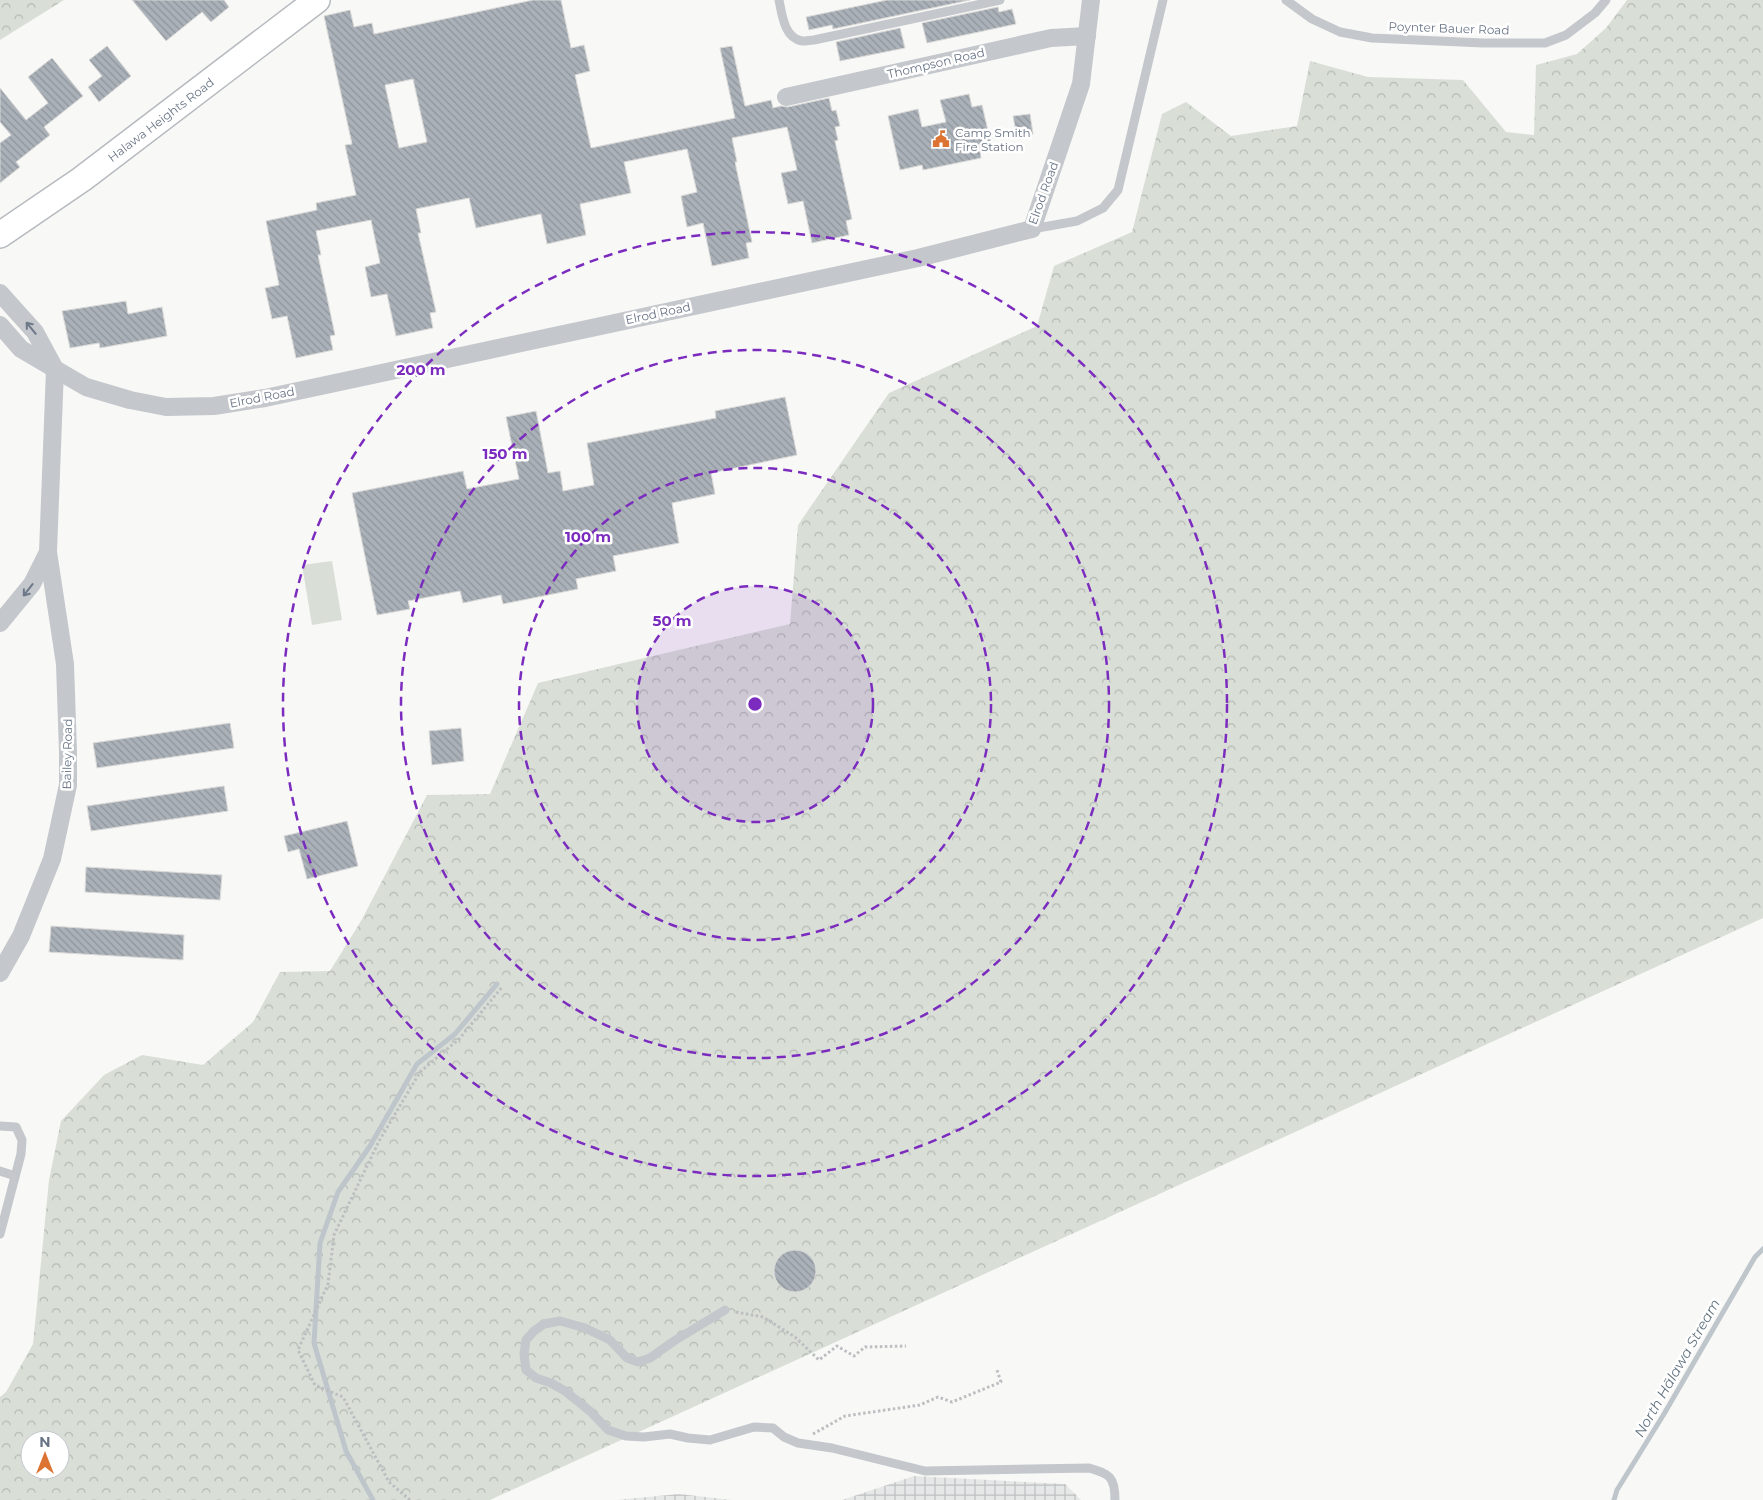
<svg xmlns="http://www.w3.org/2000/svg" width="1763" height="1500" viewBox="0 0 1763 1500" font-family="Montserrat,sans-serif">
	<defs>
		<pattern id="industrial-grid" width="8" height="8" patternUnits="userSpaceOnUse" patternTransform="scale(1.25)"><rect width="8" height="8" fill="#e6e7e7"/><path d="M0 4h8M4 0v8" fill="none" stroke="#bec0c1"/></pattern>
		<pattern id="forest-crowns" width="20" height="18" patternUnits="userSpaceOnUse" patternTransform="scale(1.25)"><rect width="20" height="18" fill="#d9dfd7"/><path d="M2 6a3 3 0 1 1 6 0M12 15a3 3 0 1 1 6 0" fill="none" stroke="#b4b9b4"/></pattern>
		<pattern id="building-back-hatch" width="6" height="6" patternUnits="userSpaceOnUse" patternTransform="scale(1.25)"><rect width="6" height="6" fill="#abb1b8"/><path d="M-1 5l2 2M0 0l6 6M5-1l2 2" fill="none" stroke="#8f959b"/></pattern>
	</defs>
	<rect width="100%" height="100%" fill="#f8f8f6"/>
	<g fill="url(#industrial-grid)">
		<polygon points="914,1476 1065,1484 1081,1500 842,1500"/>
		<polygon points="679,1494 732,1500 616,1500"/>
	</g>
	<polygon fill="#d9dfd7" points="332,561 342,620 312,625 302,565"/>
	<g fill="url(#forest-crowns)" fill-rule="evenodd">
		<polygon points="0,0 64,0 0,40"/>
		<path d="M1627,0H1763V918L490,1500H0V1397L6,1392L33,1344L49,1180L61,1121L104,1075L142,1055L203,1065L253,1022L280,972L330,971L361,921L427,795L490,794L538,683L790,624L798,525L889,393L1037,326L1054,266L1132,232L1162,114L1186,102L1231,136L1297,126L1310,61L1368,77L1463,80L1506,132L1534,135L1536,65L1577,54L1606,28ZM30,1440H60V1470H30Z"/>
	</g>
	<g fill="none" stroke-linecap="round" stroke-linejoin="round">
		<g stroke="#bec6cc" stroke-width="5">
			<polyline points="373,1500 346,1451 314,1343 320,1243 338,1192 370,1146 417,1064 455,1034 497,984"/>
			<polyline points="1614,1500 1617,1490 1664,1414 1755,1257 1763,1249"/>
		</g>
	</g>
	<g fill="url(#building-back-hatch)" stroke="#dadad8" fill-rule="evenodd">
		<polygon points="132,0 224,0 229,7 211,22 202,12 166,41"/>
		<path d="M533,0H561L571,48L584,45L590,71L575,75L591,148L735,118L720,48L732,46L745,106L771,100L773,108L781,106L788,107L829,98L832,111L836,110L840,126L835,127L838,140L835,141L852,219L846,221L849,235L812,243L803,201L788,204L781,173L797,170L787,127L732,138L737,162H735L752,242L746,243L749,258L712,266L703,223L687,227L681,196L697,192L687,149L624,162L631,193L580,204L586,235L547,244L541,214L476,228L469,198L416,209L421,233H418L436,312L430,313L433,328L396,336L387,294L371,297L365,267L380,263L371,220L316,231L321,255H318L335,335L330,336L333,350L296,358L287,316L272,319L265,288L279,285L266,221L317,210L316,203L356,195L345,145L352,144L324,16L350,10L354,27L372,23L374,34ZM413,79L427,142L399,148L385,85Z"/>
		<polygon points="887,0 970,0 833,29 832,25 809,30 806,17"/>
		<polygon points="998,7 999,12 1012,9 1016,24 927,43 922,23"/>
		<polygon points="900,28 905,48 840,61 836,42"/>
		<polygon points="107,46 131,76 99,102 88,87 102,76 89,60"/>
		<polygon points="52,58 83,96 44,127 50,135 16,162 20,167 0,183 0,143 11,135 0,122 0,88 26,120 48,103 28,77"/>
		<polygon points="969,94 972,107 982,105 992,148 980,151 981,158 923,170 922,165 900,170 888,116 918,109 922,127 946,122 940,100"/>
		<polygon points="1030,114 1033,134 1017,137 1013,116"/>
		<polygon points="126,301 128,314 162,307 167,336 100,348 99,343 70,348 62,311"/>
		<polygon points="785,397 797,455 711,473 715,494 672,503 679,543 613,556 616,571 576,579 578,589 503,604 501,595 463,603 460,591 408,601 410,609 377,615 352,493 463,471 467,489 519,479 506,417 536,411 548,473 560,471 563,491 594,485 587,443 716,418 715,411"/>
		<polygon points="230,723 234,748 97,768 93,743"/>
		<polygon points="461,728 464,761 432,765 429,731"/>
		<polygon points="224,786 228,811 91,831 87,806"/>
		<polygon points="347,821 358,866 307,879 299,849 288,852 284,836"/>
		<polygon points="86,867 222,875 220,900 85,892"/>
		<polygon points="51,926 184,935 183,960 49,952"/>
		<circle cx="795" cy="1271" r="21"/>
	</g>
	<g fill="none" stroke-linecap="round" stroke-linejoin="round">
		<g stroke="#b6babf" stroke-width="28">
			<g id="secondary">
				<path id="s1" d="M0,235L82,179L317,0"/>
			</g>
		</g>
		<g stroke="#bcbec1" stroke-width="3" stroke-dasharray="2.5 2.5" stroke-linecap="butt">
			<polyline points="736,1312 763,1317 795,1337 819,1360 837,1346 854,1356 865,1347 906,1346"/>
			<polyline points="813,1434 845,1416 920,1405 938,1397 952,1402 1001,1382 997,1370"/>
			<polyline points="410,1500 389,1482 343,1397 315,1385 298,1350 328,1284 334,1235 379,1141 420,1072 459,1039 503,986"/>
		</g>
		<g stroke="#c4c7cb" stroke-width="9">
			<path d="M779,0C782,14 784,38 802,41C806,41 811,40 814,40L1000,0"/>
			<polyline points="1286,0 1312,19 1340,32 1372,38 1483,43 1545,43 1566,35 1595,13 1606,0"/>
			<polyline points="1032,229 1077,221 1103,208 1118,190 1163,0"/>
			<polyline points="0,1126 16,1127 22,1140 21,1154 0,1234"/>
			<polyline points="0,1171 15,1176"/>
			<path d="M725,1310L674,1341L650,1358L638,1362L627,1358L610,1340L585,1328L560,1321L544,1324L534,1331L526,1340L524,1354L526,1370L536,1378L551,1383L565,1391L591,1412L608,1430L626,1436L644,1437L670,1434L688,1438L710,1440L754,1427L773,1428L784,1437L798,1443L832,1448L925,1471L1089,1468C1110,1474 1115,1477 1115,1500"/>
		</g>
		<g stroke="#c4c7cb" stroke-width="18">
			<polyline points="786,97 1051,38 1087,36"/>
			<polyline points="0,293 35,332 55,369 48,552 65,664 68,752 68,785 52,859 21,936 0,973"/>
			<polyline points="0,325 21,349 55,369 86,387 130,400 166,407 214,406 265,398 918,258 1032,229 1081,84 1091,0"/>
			<polyline points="0,623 32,584 48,552"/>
		</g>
		<use href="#secondary" stroke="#fff" stroke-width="25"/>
	</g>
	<defs><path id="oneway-shaft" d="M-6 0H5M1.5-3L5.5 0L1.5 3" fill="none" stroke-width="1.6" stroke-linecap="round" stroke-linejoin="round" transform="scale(1.25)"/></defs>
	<g stroke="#6d7888">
		<use href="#oneway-shaft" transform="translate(31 328) rotate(-129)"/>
		<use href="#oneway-shaft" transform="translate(28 590) rotate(128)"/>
	</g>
	<circle cx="755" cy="704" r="118" fill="#7b2cbf" fill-opacity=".12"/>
	<g fill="none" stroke="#7b2cbf" stroke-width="2.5" stroke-dasharray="9 6">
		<circle cx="755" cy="704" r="118"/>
		<circle cx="755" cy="704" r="236"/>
		<circle cx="755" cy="704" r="354"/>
		<circle cx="755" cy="704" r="472"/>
	</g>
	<defs>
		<g id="civic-bare" transform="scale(1.35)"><path d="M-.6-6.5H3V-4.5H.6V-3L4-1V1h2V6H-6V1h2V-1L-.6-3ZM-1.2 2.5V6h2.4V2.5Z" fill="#dc7332" stroke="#fff" stroke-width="2.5" paint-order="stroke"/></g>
	</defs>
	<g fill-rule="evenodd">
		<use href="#civic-bare" x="941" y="139"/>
	</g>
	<g text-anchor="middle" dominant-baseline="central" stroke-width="5" stroke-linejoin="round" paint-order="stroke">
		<g font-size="12" fill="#687485" stroke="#fff">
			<text transform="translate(1449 28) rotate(2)">Poynter Bauer Road</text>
			<text transform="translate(936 63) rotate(-13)">Thompson Road</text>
			<text stroke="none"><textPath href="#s1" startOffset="198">Halawa Heights Road</textPath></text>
			<text transform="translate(1043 193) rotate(-70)">Elrod Road</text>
			<text transform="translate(658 313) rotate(-12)">Elrod Road</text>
			<text transform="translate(262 397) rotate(-11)">Elrod Road</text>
			<text transform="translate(67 754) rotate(-89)">Bailey Road</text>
		</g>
		<g font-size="12" fill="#687485" stroke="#fff" text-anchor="start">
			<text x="955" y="132">Camp Smith<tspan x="955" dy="14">Fire Station</tspan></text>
		</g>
		<g font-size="14" font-style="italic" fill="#647581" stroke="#fff">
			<text transform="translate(1677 1368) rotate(-60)">North Hālawa Stream</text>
		</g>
	</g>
	<circle cx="755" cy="704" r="8" fill="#7b2cbf" stroke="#fff" stroke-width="2.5"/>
	<g font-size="15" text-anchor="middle" font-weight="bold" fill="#7b2cbf" stroke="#fff" stroke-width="5" stroke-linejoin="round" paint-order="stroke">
		<text x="421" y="375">200 m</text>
		<text x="505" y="459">150 m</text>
		<text x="588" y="542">100 m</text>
		<text x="672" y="626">50 m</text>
	</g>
	<g transform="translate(45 1455)"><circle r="24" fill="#ffffff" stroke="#c3c7ce"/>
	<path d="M0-4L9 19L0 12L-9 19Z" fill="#dc7332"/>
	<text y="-8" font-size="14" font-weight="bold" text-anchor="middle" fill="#687485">N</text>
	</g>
</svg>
